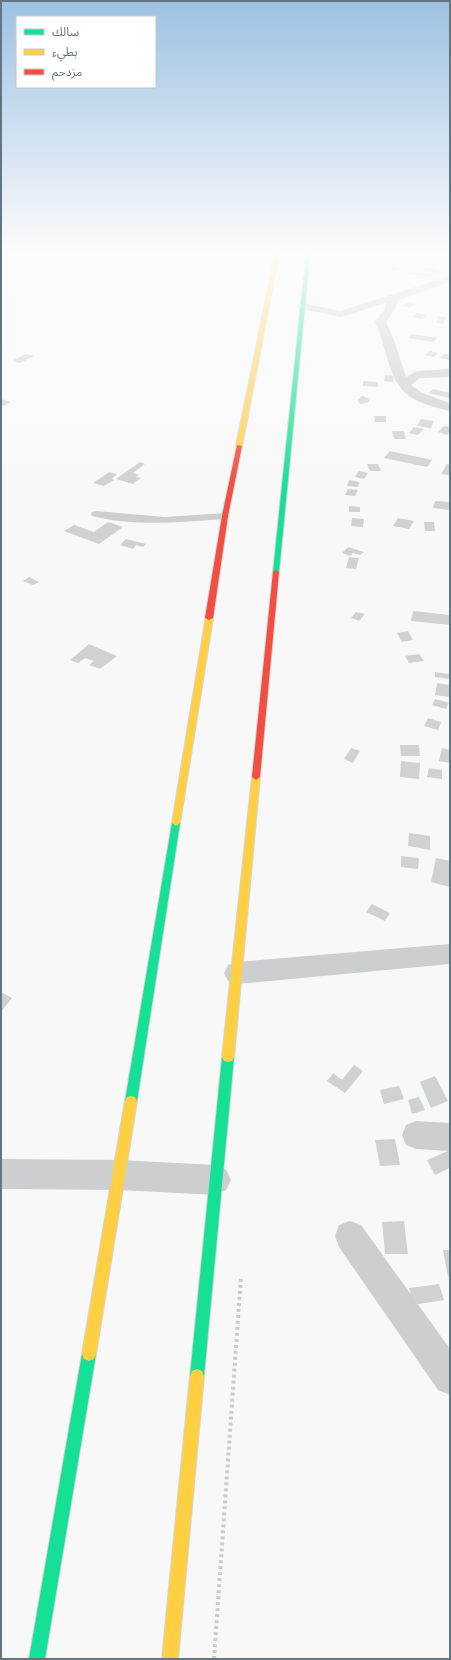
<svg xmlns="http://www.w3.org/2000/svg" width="451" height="1660" viewBox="0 0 451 1660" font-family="'Golos Text','Noto Sans Arabic',sans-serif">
	<rect width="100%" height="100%" fill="#f8f8f8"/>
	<g fill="#cfd1d2">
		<polygon points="393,266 400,268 395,271 388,270"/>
		<polygon points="426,268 440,271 437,273 423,271"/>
		<polygon points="411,272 433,275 431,277 408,274"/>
		<polygon points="406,303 414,304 410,308 402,306"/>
		<polygon points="417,313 426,315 422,319 412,317"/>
		<polygon points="438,316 446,317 443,324 436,323"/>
		<polygon points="411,334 437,338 434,342 408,338"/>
		<polygon points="430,351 438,353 434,357 425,355"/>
		<polygon points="26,354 34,356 20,363 12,361"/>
		<polygon points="444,354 450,355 450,360 440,358"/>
		<polygon points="385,375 394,376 393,382 384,381"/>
		<polygon points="363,381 378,382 378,387 363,386"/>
		<polygon points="433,389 450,393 450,398 428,393"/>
		<polygon points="362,396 368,398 369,401 367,403 360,404 357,400"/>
		<polygon points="1,399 11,402 1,407"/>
		<polygon points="374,416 386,416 386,422 375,422"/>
		<polygon points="421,419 434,421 431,428 417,426"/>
		<polygon points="444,426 450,427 450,432 447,435 438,432"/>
		<polygon points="414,427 424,429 418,435 409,433"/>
		<polygon points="392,431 404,431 406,439 394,439"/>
		<polygon points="390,451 432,460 427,467 384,458"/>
		<polygon points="140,462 145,464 133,473 139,475 136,477 141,478 133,484 116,479"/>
		<polygon points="367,464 378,464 381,471 370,471"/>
		<polygon points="447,464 450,465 450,475 441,474"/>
		<polygon points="359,471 368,473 364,479 355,477"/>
		<polygon points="109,472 117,474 112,479 114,480 104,486 93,483"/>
		<polygon points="349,480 359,482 358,487 347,486"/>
		<polygon points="348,489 358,490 355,496 345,495"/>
		<polygon points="435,501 450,502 450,510 433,508"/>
		<polygon points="349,506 360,507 360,512 349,512"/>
		<polygon points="352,518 364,519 363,527 351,526"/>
		<polygon points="398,518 414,521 409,529 393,526"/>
		<polygon points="108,522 123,527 99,544 64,531 74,525 94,532"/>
		<polygon points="424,522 434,522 435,531 425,531"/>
		<polygon points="126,539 146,544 143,547 136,545 133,549 120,545"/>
		<polygon points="348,547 364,552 360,555 353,553 350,556 342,553"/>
		<polygon points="349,557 359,558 356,569 346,568"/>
		<polygon points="29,577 39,582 33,585 23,581"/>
		<polygon points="413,611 450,615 450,625 411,621"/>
		<polygon points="356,612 365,614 359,621 351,618"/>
		<polygon points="408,631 413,640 402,642 397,633"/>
		<polygon points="89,644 117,656 100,669 89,665 94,661 85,658 78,663 70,660"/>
		<polygon points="419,654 424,661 409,663 405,656"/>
		<polygon points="435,672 449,674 449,679 435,677"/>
		<polygon points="437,683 450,685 449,697 435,695"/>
		<polygon points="435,699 449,703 446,709 432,705"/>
		<polygon points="428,718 441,722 438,730 424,726"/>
		<polygon points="400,745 419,745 420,756 401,756"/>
		<polygon points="351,748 360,751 353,763 344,759"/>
		<polygon points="442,748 450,750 450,763 439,761"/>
		<polygon points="401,761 420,763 419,779 400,777"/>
		<polygon points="429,768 442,770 442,779 427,777"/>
		<polygon points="409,833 430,836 430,850 408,846"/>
		<polygon points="401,856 419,858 418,869 401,867"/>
		<polygon points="436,858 450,861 450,887 431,882"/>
		<polygon points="372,904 390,913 385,921 366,912"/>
		<polygon points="1,992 12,998 1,1012"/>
		<polygon points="354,1065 363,1071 345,1093 327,1081 333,1073 342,1080"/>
		<polygon points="435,1076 448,1101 431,1108 420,1082"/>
		<polygon points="399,1086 404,1099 384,1104 380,1090"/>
		<polygon points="419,1097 425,1110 412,1114 408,1100"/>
		<polygon points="395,1139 400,1165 380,1166 375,1140"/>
		<polygon points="450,1150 450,1168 435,1175 427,1160"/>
		<polygon points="404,1221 408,1254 385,1254 382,1222"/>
		<polygon points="443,1250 450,1250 450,1277 448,1277"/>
		<polygon points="439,1284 444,1300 413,1305 409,1288"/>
	</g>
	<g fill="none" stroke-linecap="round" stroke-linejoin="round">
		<g stroke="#d4d5d6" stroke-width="2">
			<g id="fast">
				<polygon points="306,254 310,254 279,572 276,574 273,572"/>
				<polygon points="176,820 180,823 137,1101 135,1105 131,1106 127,1105 125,1101 172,823"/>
				<polygon points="228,1052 232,1053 234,1057 204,1376 202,1381 197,1383 192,1381 190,1376 222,1057 224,1053"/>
				<polygon points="89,1347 94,1349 96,1354 45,1659 29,1659 82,1354 84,1349"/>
			</g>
		</g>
		<g stroke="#d4d5d6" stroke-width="2">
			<g id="slow">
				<polygon points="275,254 279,254 242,446 239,448 236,446"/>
				<polygon points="206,616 212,616 213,618 180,823 176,826 172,823"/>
				<polygon points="256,774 260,777 234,1057 232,1061 228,1062 224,1061 222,1057 252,777"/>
				<polygon points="131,1096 135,1097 137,1101 96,1354 94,1359 89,1361 84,1359 82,1354 125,1101 127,1097"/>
				<polygon points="197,1369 202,1371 204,1376 178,1659 162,1659 190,1376 192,1371"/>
			</g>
		</g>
		<g stroke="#d4d5d6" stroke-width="2">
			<g id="jam">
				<polygon points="237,445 242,446 228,516 213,618 209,620 205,618 222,516"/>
				<polygon points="276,570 279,572 260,777 256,780 252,777 273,572"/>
			</g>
		</g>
		<polyline stroke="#cacbcc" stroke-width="4" stroke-dasharray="3 3" stroke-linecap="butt" points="214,1659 241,1276"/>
		<path fill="#cdcecf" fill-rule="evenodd" d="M96,511L165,517L225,513L230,516L225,519C181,522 135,527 92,516L91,514L92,512Z"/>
		<g fill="#cdcecf" fill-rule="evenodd">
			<path d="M450,276V282L398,300L395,309L386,322L394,340L406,377L417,371L450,369V377L420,378L411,385L422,393L450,403V411C438,408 420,404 409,396C387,379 387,346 375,322L385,309L386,303L340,317L298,308L297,306L302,303L340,311Z"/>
			<polygon points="450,944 450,964 237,984 228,981 224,973 228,965 237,962"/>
			<polygon points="416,1121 450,1123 450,1151 416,1149 406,1145 402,1135 406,1125"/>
			<polygon points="1,1159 119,1160 216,1165 226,1170 231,1180 226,1190 216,1195 119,1190 1,1189"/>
			<polygon points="350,1221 361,1225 450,1349 450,1395 438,1390 339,1247 335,1236 339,1225"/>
		</g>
		<use href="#fast" fill="#16e098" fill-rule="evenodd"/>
		<use href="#slow" fill="#ffcf43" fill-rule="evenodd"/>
		<use href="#jam" fill="#f24e42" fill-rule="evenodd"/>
	</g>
	<linearGradient id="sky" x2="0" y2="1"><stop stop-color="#9dc1e2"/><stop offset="0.52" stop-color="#fcfcfc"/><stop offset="1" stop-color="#fcfcfc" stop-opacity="0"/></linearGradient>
	<rect width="451" height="486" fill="url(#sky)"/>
	<rect width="451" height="1660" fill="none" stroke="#647582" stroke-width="4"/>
	<rect x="16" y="16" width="140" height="72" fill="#ffffff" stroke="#c1c8cd"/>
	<rect x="24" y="29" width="20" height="6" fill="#16e098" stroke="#c1c8cd"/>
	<text x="52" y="36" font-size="12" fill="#647582">سالك</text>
	<rect x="24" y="49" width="20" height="6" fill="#ffcf43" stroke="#c1c8cd"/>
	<text x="52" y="56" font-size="12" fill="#647582">بطيء</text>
	<rect x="24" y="69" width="20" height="6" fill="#f24e42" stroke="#c1c8cd"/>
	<text x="52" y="76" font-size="12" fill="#647582">مزدحم</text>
</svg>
